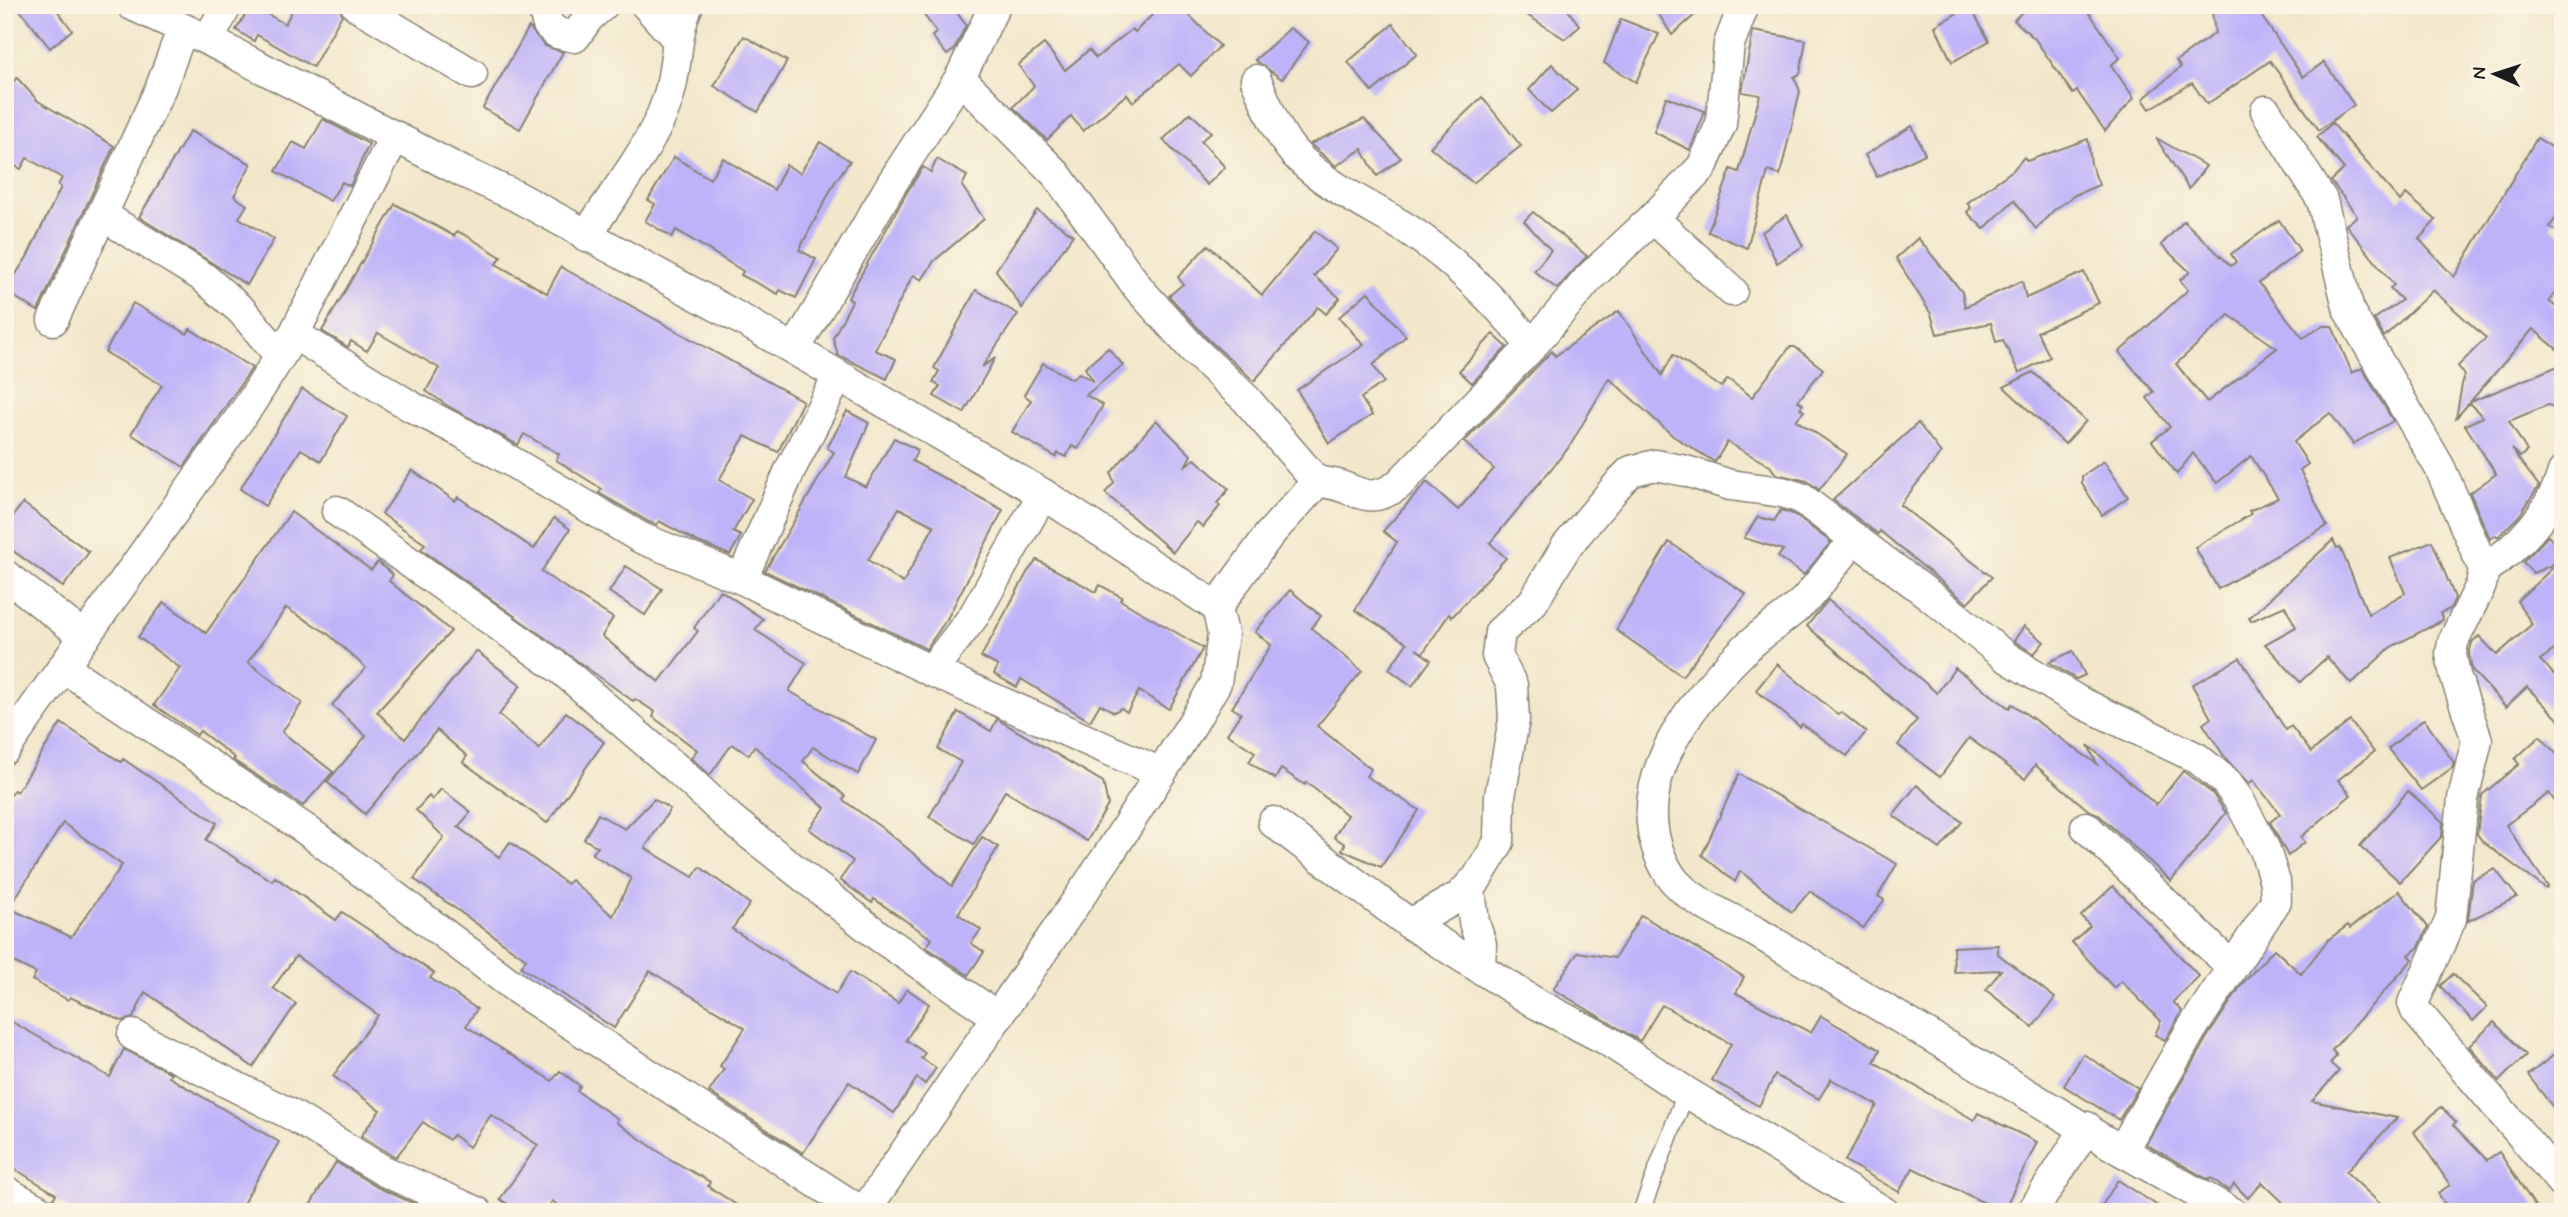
<svg xmlns="http://www.w3.org/2000/svg" width="2568" height="1217" viewBox="0 0 2568 1217" font-family="Mynerve,sans-serif">
	<rect width="100%" height="100%" fill="#fcf5e5"/>
	<filter id="ink" filterUnits="userSpaceOnUse"><feTurbulence type="fractalNoise" baseFrequency=".0143" numOctaves="2"/><feDisplacementMap in="SourceGraphic" scale="14" xChannelSelector="R" yChannelSelector="G"/><feConvolveMatrix kernelMatrix="1 2 1 2 8 2 1 2 1" color-interpolation-filters="sRGB"/></filter>
	<filter id="wash" filterUnits="userSpaceOnUse"><feTurbulence type="fractalNoise" baseFrequency=".00686" numOctaves="4" result="noise"/><feDisplacementMap in="SourceGraphic" scale="28" xChannelSelector="R" yChannelSelector="G"/><feGaussianBlur stdDeviation="1.57" result="paint"/><feColorMatrix in="noise" values="0 0 0 0 0 0 0 0 0 0 0 0 0 0 0 0 0 1.4 0 .05"/><feComposite in="paint" operator="in"/></filter>
	<g filter="url(#wash)">
		<rect width="100%" height="100%" fill="#f2e7cb"/>
		<g id="blocks">
			<g fill="#beb2f9" fill-rule="evenodd">
				<polygon points="16,5 53,5 72,30 50,48"/>
				<polygon points="251,5 285,24 295,5 339,5 342,15 313,67 257,35 254,41 236,30"/>
				<polygon points="934,5 951,5 966,25 954,50 947,55 932,36 937,32 923,14"/>
				<polygon points="1162,5 1179,5 1220,46 1191,76 1179,64 1133,102 1127,94 1083,131 1071,116 1047,140 1013,107 1034,86 1018,65 1044,44 1065,70 1089,50 1096,58 1132,29 1135,32"/>
				<polygon points="1511,5 1564,5 1580,26 1565,39"/>
				<polygon points="1653,5 1706,5 1672,35"/>
				<polygon points="2029,5 2084,5 2120,58 2111,65 2134,98 2105,131 2077,91 2073,94 2035,39 2014,20"/>
				<polygon points="2211,5 2254,5 2303,77 2324,62 2354,105 2319,130 2270,61 2207,104 2192,83 2150,109 2143,99 2181,67 2176,61 2215,33"/>
				<polygon points="1970,6 1989,41 1952,62 1935,26"/>
				<polygon points="1621,19 1659,34 1636,82 1604,63"/>
				<polygon points="1393,24 1417,54 1372,92 1348,62"/>
				<polygon points="529,27 545,46 563,52 520,129 483,108"/>
				<polygon points="1290,28 1309,42 1282,79 1255,60"/>
				<polygon points="1753,31 1806,40 1800,74 1794,77 1800,91 1780,175 1768,171 1747,248 1708,232 1731,169 1739,172 1760,95 1742,92"/>
				<polygon points="744,36 787,61 758,112 714,86"/>
				<polygon points="1552,64 1577,90 1551,113 1529,90"/>
				<polygon points="17,78 38,101 114,146 38,311 5,291 27,257 61,187 58,185 62,178 27,158 21,169 5,161 5,89"/>
				<polygon points="1482,97 1521,146 1473,183 1430,147"/>
				<polygon points="1666,97 1705,111 1690,150 1654,132"/>
				<polygon points="1190,113 1211,132 1201,141 1225,167 1207,185 1163,140"/>
				<polygon points="323,119 369,144 350,186 342,182 330,201 276,171 293,142 306,149"/>
				<polygon points="1364,119 1401,158 1377,176 1362,149 1336,166 1310,144"/>
				<polygon points="2332,123 2400,201 2406,194 2436,220 2419,239 2454,277 2537,138 2563,154 2563,205 2550,227 2563,236 2563,280 2549,301 2563,313 2563,354 2533,329 2470,402 2563,364 2563,409 2548,405 2509,421 2527,451 2520,457 2511,449 2539,486 2519,516 2498,537 2496,535 2490,539 2470,493 2496,474 2465,425 2483,417 2469,403 2456,418 2464,374 2458,366 2486,338 2433,290 2384,337 2374,319 2402,300 2390,288 2394,285 2346,225 2357,216 2331,181 2344,169 2317,137"/>
				<polygon points="1912,126 1925,154 1877,177 1865,155"/>
				<polygon points="190,131 251,164 234,196 247,205 239,218 274,239 247,285 139,217"/>
				<polygon points="2156,138 2206,166 2189,189"/>
				<polygon points="2088,139 2091,164 2099,185 2075,195 2054,210 2036,229 2014,200 1984,229 1967,212 1971,208 1967,203 2013,170 2024,157 2027,161"/>
				<polygon points="820,142 850,161 836,180 799,250 816,259 796,298 780,290 778,294 741,275 743,271 676,230 672,237 645,221 655,204 648,200 674,157 710,179 723,158 774,190 786,165 800,173"/>
				<polygon points="937,159 967,176 962,186 984,219 934,261 922,280 913,275 875,350 896,359 887,379 838,355 833,338 852,301 848,298 907,192 923,167 931,172"/>
				<polygon points="395,204 454,236 457,231 467,236 501,257 496,264 547,293 561,267 803,401 778,452 745,436 719,480 752,499 733,532 741,536 730,555 696,541 659,521 656,525 649,522 599,493 602,489 556,460 559,454 524,434 518,445 448,406 426,391 439,368 378,333 367,351 351,341 348,347 322,331"/>
				<polygon points="1037,210 1073,235 1022,308 996,270"/>
				<polygon points="1533,212 1587,256 1557,289 1534,271 1551,250 1524,221"/>
				<polygon points="1787,215 1803,246 1777,263 1762,232"/>
				<path d="M2279,220L2300,251L2259,283L2303,338L2323,326H2332L2352,373L2362,368L2393,421L2353,444L2330,413L2294,442L2308,464L2300,470L2327,526L2218,589L2195,547L2251,514L2249,511L2278,498L2251,456L2217,483L2193,453L2177,474L2152,441L2170,427L2147,398L2154,392L2119,352L2188,290L2180,280L2190,272L2161,245L2184,221L2231,266L2236,262L2231,254ZM2229,315L2277,348L2207,402L2176,364Z"/>
				<polygon points="1315,231 1337,249 1314,276 1340,298 1326,314 1318,307 1254,381 1208,339 1169,296 1183,284 1178,277 1208,245 1262,295"/>
				<polygon points="1918,238 1962,292 1965,307 2022,281 2026,298 2084,272 2099,303 2037,332 2050,357 2019,373 2003,340 1996,342 1991,323 1937,334 1931,314 1896,258"/>
				<polygon points="976,290 1018,314 982,367 995,358 964,413 934,396 940,386 933,382 939,371 934,368"/>
				<polygon points="1368,292 1406,336 1373,365 1384,382 1361,398 1372,415 1329,443 1297,390 1364,345 1339,317"/>
				<polygon points="133,303 187,334 190,329 252,368 184,467 131,434 162,385 105,352"/>
				<polygon points="1619,311 1662,375 1673,355 1721,387 1728,379 1752,397 1790,347 1795,347 1823,369 1798,401 1803,404 1800,408 1804,411 1796,420 1847,454 1819,490 1807,481 1776,474 1770,466 1727,442 1715,462 1673,436 1609,378 1570,446 1490,543 1506,558 1452,617 1449,614 1423,653 1416,649 1431,660 1412,686 1389,669 1407,643 1355,610 1397,542 1383,531 1427,482 1458,510 1494,469 1464,442 1552,351 1555,356"/>
				<polygon points="1493,334 1507,347 1472,383 1459,371"/>
				<polygon points="1108,348 1123,365 1086,395 1103,405 1078,449 1072,446 1066,457 1058,453 1056,457 1012,432 1031,400 1024,395 1043,363 1072,379 1079,373 1094,382 1085,368"/>
				<polygon points="2033,372 2086,421 2065,444 2004,387"/>
				<polygon points="302,389 347,416 321,461 301,449 265,506 240,489"/>
				<path d="M847,411L869,423L846,477L866,487L894,438L918,450L912,461L1003,510L947,619L926,649L765,571L834,452L827,448ZM899,508L934,526L903,583L868,560Z"/>
				<polygon points="1156,420 1191,455 1186,465 1195,459 1229,489 1217,503 1220,506 1203,527 1197,522 1173,552 1105,493 1114,483 1111,473"/>
				<polygon points="1918,423 1941,453 1900,505 1992,577 1967,603 1880,531 1878,534 1833,500"/>
				<polygon points="2104,461 2128,497 2102,515 2082,484 2082,476"/>
				<polygon points="412,470 455,501 458,497 534,549 554,518 570,529 541,572 613,618 602,636 659,682 698,631 694,628 720,590 763,619 755,630 806,663 789,691 876,740 858,774 813,747 803,761 845,796 843,800 889,833 952,886 982,837 998,847 958,914 981,930 971,943 984,952 968,975 926,947 932,939 874,899 872,903 840,880 853,861 809,829 825,808 754,746 749,755 732,744 710,775 691,758 697,750 653,717 655,712 635,699 633,701 421,549 425,544 382,514"/>
				<polygon points="23,503 89,552 63,587 5,545 5,526"/>
				<polygon points="1781,510 1793,514 1831,542 1804,575 1778,557 1783,550 1744,538 1758,517 1774,521"/>
				<polygon points="291,512 371,570 378,562 393,575 389,581 451,631 377,712 405,739 476,651 521,685 499,715 539,749 566,712 604,742 547,823 463,762 467,756 437,730 365,814 327,782 366,736 332,705 366,668 327,633 286,608 248,662 302,703 282,732 333,772 303,806 233,760 235,758 200,731 197,735 154,705 180,668 138,637 164,602 206,633"/>
				<polygon points="2548,536 2563,551 2563,644 2540,660 2563,684 2563,724 2527,687 2506,707 2472,670 2469,654 2472,643 2479,636 2497,655 2532,624 2517,601 2559,562 2533,573 2523,562"/>
				<polygon points="2333,540 2337,548 2340,547 2368,614 2405,593 2390,558 2432,541 2455,598 2450,609 2440,613 2443,620 2391,647 2351,684 2327,657 2300,682 2265,644 2296,627 2285,606 2251,621 2249,618"/>
				<polygon points="1669,542 1746,594 1682,676 1616,630"/>
				<polygon points="1037,560 1096,592 1100,585 1122,597 1120,600 1203,648 1169,709 1139,691 1127,712 1121,708 1114,712 1100,704 1090,721 1021,679 1017,687 994,674 998,666 981,657 1028,571"/>
				<polygon points="626,566 662,589 645,615 609,592"/>
				<polygon points="1290,590 1321,616 1311,628 1362,671 1317,726 1371,769 1366,776 1419,810 1381,867 1342,850 1345,844 1334,837 1347,815 1306,782 1305,785 1281,769 1275,779 1249,762 1255,752 1227,734 1241,713 1232,708 1271,645 1255,632"/>
				<polygon points="1828,600 1937,693 1955,668 2009,708 2012,704 2097,764 2088,745 2156,805 2183,771 2212,793 2226,813 2171,881 2098,814 2088,810 2035,765 2025,779 1969,738 1940,777 1898,745 1917,720 1807,626"/>
				<polygon points="2024,626 2044,642 2034,654 2014,641"/>
				<polygon points="2073,651 2085,675 2076,679 2049,662"/>
				<polygon points="2240,658 2286,730 2291,726 2311,752 2350,721 2374,752 2338,780 2351,795 2301,837 2305,842 2288,856 2270,822 2280,814 2253,780 2249,784 2226,759 2203,724 2211,718 2192,685"/>
				<polygon points="1777,664 1838,715 1841,712 1866,732 1847,756 1802,724 1800,727 1756,690"/>
				<polygon points="958,712 991,731 997,719 1103,782 1108,805 1087,841 1005,791 974,844 929,817 961,762 938,749"/>
				<polygon points="2424,719 2454,763 2452,768 2421,790 2388,749"/>
				<path d="M61,723L121,762L123,759L217,823L206,840L272,881L275,877L336,920L342,912L434,973L430,978L477,1009L466,1026L552,1081L560,1071L580,1086L577,1091L618,1119L616,1122L668,1158L710,1182L708,1186L747,1212H567L552,1201L546,1212H519L500,1199L538,1145L491,1115L469,1147L453,1135L449,1140L423,1122L396,1157L392,1155L361,1136L380,1110L333,1076L378,1015L296,956L273,988L296,1004L253,1067L145,992L133,1018L122,1021L70,997L68,1000L32,980L36,973L5,958V803L14,790L17,792ZM63,823L122,865L71,937L9,908Z"/>
				<polygon points="2540,736 2563,761 2563,813 2549,793 2506,825 2548,887 2546,889 2483,842 2477,834 2482,795 2519,764 2515,759"/>
				<polygon points="1739,774 1897,864 1878,896 1884,900 1863,928 1810,891 1792,912 1740,871 1735,882 1702,855"/>
				<polygon points="1917,785 1962,822 1940,849 1893,815"/>
				<polygon points="441,789 471,812 458,827 499,857 510,842 567,884 571,880 613,916 631,878 592,854 598,847 584,839 598,814 625,829 654,799 670,809 645,848 693,877 700,867 750,904 732,929 836,994 850,972 898,1003 907,989 929,1004 906,1040 925,1053 921,1058 936,1068 925,1084 917,1078 894,1113 849,1082 803,1153 709,1092 724,1069 720,1066 745,1028 650,971 614,1028 521,967 526,959 414,879 444,837 416,810 429,796 432,800"/>
				<polygon points="2408,791 2443,822 2442,836 2400,882 2360,846"/>
				<polygon points="2495,869 2517,897 2468,921 2473,880"/>
				<polygon points="2113,886 2199,976 2173,1002 2182,1011 2165,1040 2155,1035 2161,1021 2121,981 2114,988 2072,942 2090,926 2081,916"/>
				<polygon points="2399,891 2428,927 2419,947 2409,955 2413,959 2332,1050 2337,1056 2330,1063 2339,1071 2312,1101 2397,1118 2346,1172 2389,1212 2293,1212 2262,1182 2248,1198 2234,1184 2229,1191 2211,1178 2209,1180 2146,1144 2206,1039 2242,984 2274,949 2301,974 2328,940 2348,925 2350,928"/>
				<polygon points="1641,915 1744,977 1736,993 1811,1033 1821,1016 1880,1050 1874,1062 1974,1120 1978,1113 2037,1142 2003,1212 1913,1168 1899,1192 1845,1161 1877,1105 1831,1079 1819,1099 1775,1075 1759,1106 1712,1080 1731,1044 1662,1005 1640,1041 1553,989 1578,952 1615,958"/>
				<polygon points="1998,945 1998,954 2055,998 2033,1027 1986,990 2001,970 1954,972 1953,947"/>
				<polygon points="2453,974 2487,1007 2473,1021 2440,986"/>
				<polygon points="5,1018 110,1077 124,1049 171,1073 169,1077 279,1142 238,1212 73,1212 53,1199 56,1194 5,1163"/>
				<polygon points="2494,1022 2526,1055 2499,1081 2469,1046"/>
				<polygon points="2563,1048 2563,1120 2528,1075"/>
				<polygon points="2083,1054 2138,1088 2119,1120 2064,1086"/>
				<polygon points="2441,1107 2456,1122 2453,1125 2487,1160 2499,1152 2539,1212 2450,1212 2438,1193 2450,1185 2414,1132"/>
				<polygon points="336,1162 377,1187 433,1212 306,1212"/>
				<polygon points="2118,1180 2167,1212 2098,1212"/>
			</g>
		</g>
	</g>
	<g filter="url(#ink)">
		<use href="#blocks" fill-opacity="0" stroke="#878274" stroke-width="2"/>
		<g fill="none" stroke-linecap="round" stroke-linejoin="round">
			<g stroke="#878274" stroke-width="19">
				<polyline id="service" points="1641,1212 1686,1092"/>
			</g>
			<g stroke="#878274" stroke-width="33">
				<g id="minor">
					<polyline points="132,5 208,40 463,172 516,196 748,323 1043,494 1217,607 1223,634 1216,683 1192,724 1109,854 864,1212"/>
					<polyline points="356,5 472,74"/>
					<polyline points="542,5 548,25 557,33 575,37 589,17 603,5"/>
					<polyline points="646,5 676,38"/>
					<polyline points="208,40 227,5"/>
					<polyline points="960,78 1056,174 1139,289 1195,351 1246,399 1317,482"/>
					<path d="M1256,80C1268,107 1278,138 1300,159C1332,190 1375,208 1412,232C1459,264 1497,303 1532,346"/>
					<polyline points="2266,111 2322,200 2349,311 2440,468 2484,569 2481,585 2453,642 2451,654 2455,675 2477,740 2463,799 2451,919 2413,1003 2416,1011 2563,1184"/>
					<polyline points="102,215 203,277 242,311 280,356"/>
					<polyline points="1653,218 1732,291"/>
					<path d="M586,236C612,195 652,147 667,101C678,70 674,36 688,5"/>
					<polyline points="53,320 161,87 182,30"/>
					<polyline points="294,334 410,406 463,433 641,538 742,579 931,671 1161,773"/>
					<polyline points="795,349 892,183 960,78 995,5"/>
					<polyline points="337,511 562,670 676,768 732,820 880,937 998,1017"/>
					<path d="M1841,556C1829,570 1817,587 1804,601C1786,618 1764,631 1746,648C1688,704 1618,793 1670,875C1686,900 1733,919 1758,933L2122,1151L2231,1212"/>
					<path d="M2484,569C2519,548 2552,511 2563,472"/>
					<polyline points="5,575 85,637"/>
					<polyline points="742,579 791,468 838,376"/>
					<path d="M1217,607L1269,535L1317,482C1354,482 1363,510 1398,485L1532,346L1589,278L1653,218L1702,167L1721,124L1729,44L1744,5"/>
					<polyline points="63,667 305,829 520,991 862,1212"/>
					<polyline points="931,671 973,617 1043,494"/>
					<polyline points="5,749 250,404 294,334 395,136"/>
					<polyline points="1273,822 1410,924 1537,1004 1605,1039 1686,1092 1884,1212"/>
					<polyline points="2086,827 2232,967"/>
					<polyline points="1410,924 1460,896 1472,883"/>
					<polyline points="1480,968 1481,944 1474,922 1470,890 1499,842 1500,796 1514,720 1512,685 1497,656 1500,632 1533,602 1566,547 1621,481 1631,471 1655,465 1686,471 1730,485 1782,492 1801,498 1928,594 2006,657 2078,701 2197,758 2225,781 2239,800 2265,850 2275,882 2276,901 2191,1030 2122,1151"/>
					<polyline points="133,1035 290,1114 384,1171 477,1212"/>
					<polyline points="5,1191 42,1212"/>
					<polyline points="2032,1212 2087,1127"/>
				</g>
			</g>
			<use href="#service" stroke="#fff" stroke-width="16"/>
			<use href="#minor" stroke="#fff" stroke-width="30"/>
		</g>
	</g>
	<rect width="2568" height="1217" fill="none" stroke="#fcf5e5" stroke-width="28"/>
	<g transform="translate(2495 74) rotate(273)" stroke="#fcf5e5" stroke-width="5" paint-order="stroke">
	<path d="M0-5L12 26L0 18L-12 26Z" fill="#1c1c1c"/>
	<text y="-10" font-size="19" font-weight="bold" text-anchor="middle" fill="#1c1c1c">N</text>
	</g>
</svg>
